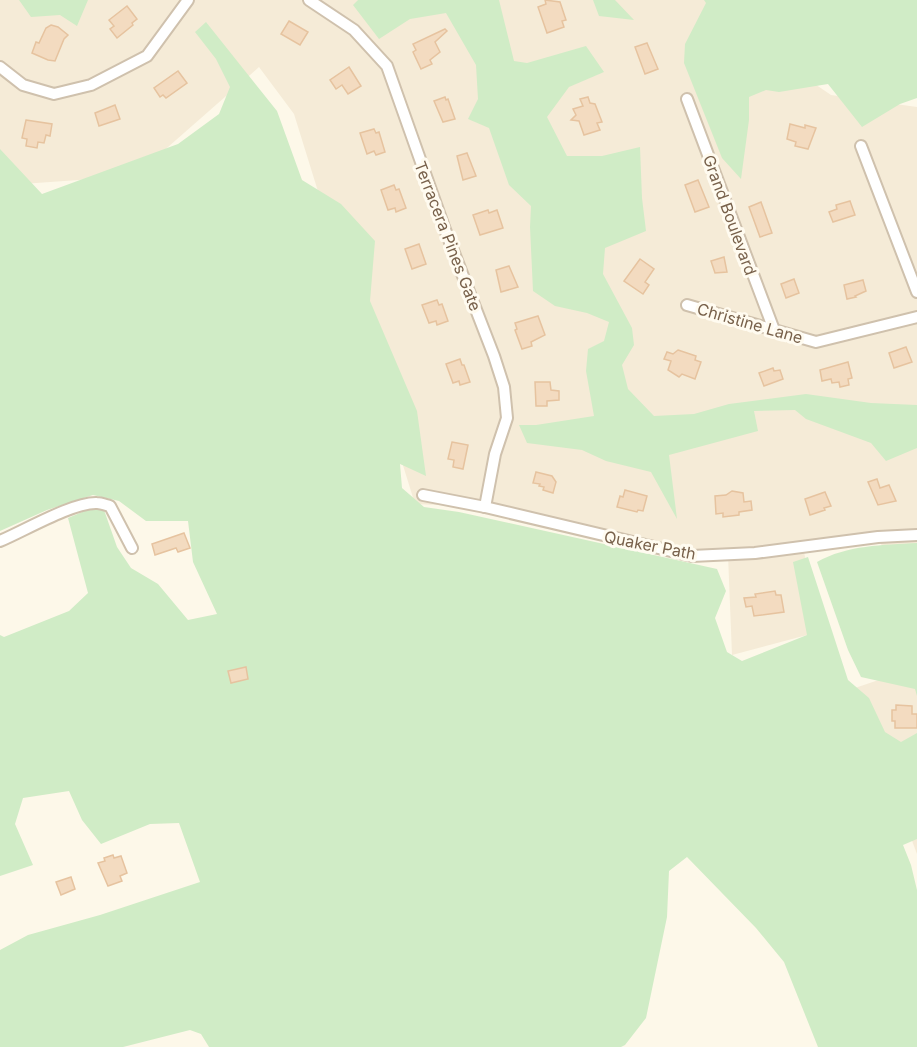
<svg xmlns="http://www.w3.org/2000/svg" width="917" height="1047" viewBox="0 0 917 1047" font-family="Inter,sans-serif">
	<rect width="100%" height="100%" fill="#fdf8e9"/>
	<g fill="#f5ebd7">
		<polygon points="0,0 724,0 787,65 831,95 917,107 917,626 878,537 803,548 822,631 732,655 728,555 692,556 485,507 415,504 294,114 259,67 135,176 22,184 0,169"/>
		<polygon points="917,667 917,854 855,688"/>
	</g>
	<g fill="#d0ecc6">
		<polygon points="19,0 88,0 77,26 60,15 31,17"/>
		<polygon points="358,0 499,0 514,61 527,63 586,46 604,72 569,87 547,117 567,156 602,156 640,147 642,198 646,231 605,248 603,274 632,328 634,345 622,365 628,389 654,416 694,414 729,404 806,394 871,403 917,405 917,448 886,461 871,443 806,419 795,410 754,411 758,431 669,455 677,519 651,472 606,461 582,450 527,443 519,425 536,425 594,416 586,371 588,349 604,341 609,322 587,313 555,306 533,291 530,227 531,206 509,185 489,128 468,119 478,99 476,65 446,13 410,19 379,39 353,5"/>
		<polygon points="593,0 615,0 634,20 599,16"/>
		<polygon points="704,0 917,0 917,98 900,104 862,127 828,84 779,92 766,90 749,97 749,120 741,179 722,158 684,63 685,44 706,3"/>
		<polygon points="206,22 277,111 302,180 341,204 375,241 370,301 417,411 426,476 400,464 402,488 424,507 459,512 717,569 726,591 715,618 727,652 742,661 807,635 793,562 808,557 848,680 869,698 885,732 901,742 917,733 917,839 903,845 911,865 917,890 917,1047 818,1047 784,962 756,928 687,857 669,871 667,917 646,1018 625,1045 621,1047 209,1047 201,1034 190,1030 123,1047 0,1047 0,950 28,935 100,915 200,882 179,823 150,824 101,844 82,820 69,791 23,798 15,824 33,865 0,876 0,635 4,637 69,611 88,593 68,518 87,510 104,510 117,547 131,568 158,584 188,620 217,614 193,562 188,521 146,521 119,501 93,495 47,510 0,531 0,149 42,194 178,144 219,114 230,87 216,59 195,32"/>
		<path d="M917,543V696L915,689L861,677L848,650L817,562C847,545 883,545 917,543Z"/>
	</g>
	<g fill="#f3dbc0" stroke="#e6c39f" stroke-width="1.5">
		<polygon points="545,0 560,2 566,20 562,21 564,27 547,33 538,7 546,4"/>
		<polygon points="127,6 137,19 132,23 133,25 117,38 110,29 114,26 109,20"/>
		<polygon points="289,21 308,32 300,45 281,34"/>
		<polygon points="51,25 58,27 68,35 64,39 55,61 48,60 32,53 36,42 39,43 46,28"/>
		<polygon points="445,29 447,31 435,42 440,52 430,60 432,64 421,69 413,52 416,50 413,44"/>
		<polygon points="647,43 658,69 645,74 635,47"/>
		<polygon points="349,67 361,86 348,94 342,85 336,89 330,80"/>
		<polygon points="178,71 187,83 166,98 163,95 160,97 154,88"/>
		<polygon points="445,97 446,100 448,99 455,119 443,122 434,101"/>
		<polygon points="588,97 590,103 595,104 602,122 597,123 600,130 584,135 579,121 571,120 576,115 573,109 583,106 580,99"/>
		<polygon points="115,105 120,119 99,126 95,113"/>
		<polygon points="26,120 52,124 50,136 46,135 44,143 38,142 37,148 26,146 27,139 22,138"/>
		<polygon points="790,124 805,128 805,125 816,128 808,149 795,146 796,142 787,139"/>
		<polygon points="374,129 376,133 379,132 385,152 376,155 374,151 367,154 360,133"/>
		<polygon points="467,153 476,176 463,180 457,156"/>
		<polygon points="698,180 709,207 695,212 685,185"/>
		<polygon points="394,185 396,190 399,189 406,208 396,212 395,208 388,210 381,190"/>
		<polygon points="850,201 855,215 833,222 829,212 837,209 836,205"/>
		<polygon points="761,202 772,233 760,237 749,207"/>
		<polygon points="488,210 489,213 497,210 503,228 480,235 473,215"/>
		<polygon points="419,244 426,264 412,269 405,249"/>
		<polygon points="724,257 727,272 715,273 711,261"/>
		<polygon points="640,259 654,269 645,282 649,285 643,294 624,281"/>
		<polygon points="509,266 518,287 501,292 496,270"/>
		<polygon points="794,279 799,293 786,298 781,284"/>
		<polygon points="863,280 866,291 855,296 856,297 847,299 844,285"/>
		<polygon points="437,300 439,305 442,304 448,321 437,325 436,321 429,323 422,305"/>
		<polygon points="538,316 545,335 531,342 532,346 522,349 515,330 517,329 515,323"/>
		<polygon points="906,347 912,362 894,368 889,353"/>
		<polygon points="678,350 696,356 695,360 701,362 695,379 682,374 679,377 668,370 671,361 664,359 667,352 673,354"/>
		<polygon points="460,359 462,365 464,365 470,382 460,385 459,381 453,383 446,364"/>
		<polygon points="848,362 852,378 848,379 849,385 840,387 839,382 832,383 831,379 822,381 820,370"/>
		<polygon points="773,368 774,371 780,370 783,379 764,386 759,373"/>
		<polygon points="535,382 550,382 551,390 559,391 559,400 547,401 547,406 536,406"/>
		<polygon points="452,442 468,445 463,469 453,467 454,460 448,459"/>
		<polygon points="536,472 552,476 556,482 553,493 543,490 544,487 539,486 540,484 533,483"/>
		<polygon points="877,479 880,488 889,485 896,501 878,505 868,482"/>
		<polygon points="625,490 647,496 643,511 638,510 637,512 617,507 620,496 623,497"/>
		<polygon points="732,491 743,493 744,502 751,501 752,510 739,512 739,515 723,517 723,513 716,514 715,496 726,495"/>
		<polygon points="825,492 831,506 824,508 825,510 810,515 805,499"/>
		<polygon points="184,533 190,548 178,552 176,548 155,555 152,544"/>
		<polygon points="775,591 776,595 781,595 784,612 754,616 752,606 746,607 744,598 756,597 755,594"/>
		<polygon points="246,667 248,679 231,683 228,671"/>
		<polygon points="896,705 912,706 912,714 917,714 917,728 895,728 895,721 892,721 892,710 896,710"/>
		<polygon points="113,855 114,858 121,856 127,873 120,876 122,881 108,886 98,863 105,861 104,858"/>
		<polygon points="71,877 75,889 61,895 56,882"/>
	</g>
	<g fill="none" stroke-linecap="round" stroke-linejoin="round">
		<g stroke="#cfc1ad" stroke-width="14">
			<g id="minor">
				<polyline points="309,0 354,30 387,66 444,227 494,356 504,387 507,418 495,454 485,507"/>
				<polyline points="0,67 23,85 54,94 91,85 147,56 188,0"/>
				<polyline points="687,99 774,330"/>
				<polyline points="861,146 917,292"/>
				<polyline points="687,305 816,342 917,317"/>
				<polyline points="423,495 485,507 692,556 755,553 878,537 917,535"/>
				<path d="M0,541C24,531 73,502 97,503C101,503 106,505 110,506L132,548"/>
			</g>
		</g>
		<use href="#minor" stroke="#fff" stroke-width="10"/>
	</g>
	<g text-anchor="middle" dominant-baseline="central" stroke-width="6" stroke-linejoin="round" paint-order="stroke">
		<g font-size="16" fill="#78614b" stroke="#fffbf0">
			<text transform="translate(730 215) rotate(70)">Grand Boulevard</text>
			<text transform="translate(448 236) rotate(69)">Terracera Pines Gate</text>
			<text transform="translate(750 323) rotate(16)">Christine Lane</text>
			<text transform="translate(650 545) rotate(11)">Quaker Path</text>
		</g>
	</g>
</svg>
